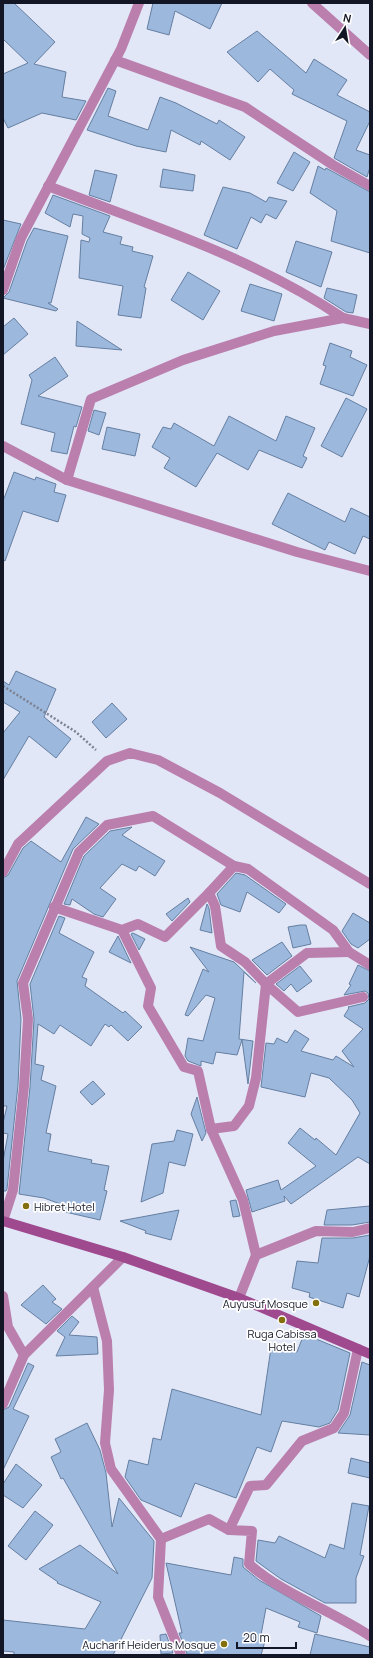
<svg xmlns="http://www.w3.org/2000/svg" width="373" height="1658" viewBox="0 0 373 1658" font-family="Manrope,sans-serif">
	<rect width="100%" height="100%" fill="#e2e7f8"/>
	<g fill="#9cb8dd" stroke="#657fa1">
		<polygon points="3,3 14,3 55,42 34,64 66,72 62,97 86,101 76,120 42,113 8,128 3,118 3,74 28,63 3,39"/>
		<polygon points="153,3 222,3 210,29 175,11 169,35 147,29"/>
		<polygon points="257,31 306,73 314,59 347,80 337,95 370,112 370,121 356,150 370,155 370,167 367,177 334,158 347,121 292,94 294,90 270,69 258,82 227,52"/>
		<polygon points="108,88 116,91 108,116 148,130 160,97 176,103 217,124 219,120 245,137 230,160 201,141 200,145 171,130 166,152 136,146 87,130"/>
		<polygon points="294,152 310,162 293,191 277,183"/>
		<polygon points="318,166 325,170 326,168 370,192 370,253 331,241 337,211 310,193"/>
		<polygon points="163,169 195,175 193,191 160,187"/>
		<polygon points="95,170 117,175 110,202 89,195"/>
		<polygon points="223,187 250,193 266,202 269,197 287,201 276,219 266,214 261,223 251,217 237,249 204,235"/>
		<polygon points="53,195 110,216 103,232 122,237 120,244 133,247 132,251 153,256 144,287 146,288 141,318 118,315 123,286 79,278 81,240 89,242 90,238 82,234 83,216 73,214 70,227 45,213"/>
		<polygon points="3,220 21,224 3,270"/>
		<polygon points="34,228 68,236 51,303 48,303 58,309 56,311 3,298 9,292 27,241"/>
		<polygon points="296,241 332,252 321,287 286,272"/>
		<polygon points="188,272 220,291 203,320 171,300"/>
		<polygon points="250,284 282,294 274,321 241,311"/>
		<polygon points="327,288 357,295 353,313 346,312 324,298"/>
		<polygon points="14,318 28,334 3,355 3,327"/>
		<polygon points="77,321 122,350 76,346"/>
		<polygon points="330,343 352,351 350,357 367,365 353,396 320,384 326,366 323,365"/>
		<polygon points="55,357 68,376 38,396 82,407 76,427 74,426 67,454 51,451 55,433 21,424 32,380 29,375"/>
		<polygon points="346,398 367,409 342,457 321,446"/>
		<polygon points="94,410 106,413 99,435 88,431"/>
		<polygon points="229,416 276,441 286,416 315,428 303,456 307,458 302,468 259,450 248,470 217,453 196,487 164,468 170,458 152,447 163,427 171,429 174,423 214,446"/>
		<polygon points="107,427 140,434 135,456 102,449"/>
		<polygon points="14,472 35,480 36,477 56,484 54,492 66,495 58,522 23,511 5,561 3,560 3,501"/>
		<polygon points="288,493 345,522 351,508 370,517 370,539 363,536 355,554 329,542 325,550 272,524"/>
		<polygon points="16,671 56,689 44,717 71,739 56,758 29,736 3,780 3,733 20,712 3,702 3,681 9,685"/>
		<polygon points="112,703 127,719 106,738 92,722"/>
		<polygon points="86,817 99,824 73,849 17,981 21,1019 18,1085 7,1189 6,1191 3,1191 3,1161 8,1134 3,1133 3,1123 7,1106 3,1106 3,878 8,875 23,848 31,841 61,862"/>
		<polygon points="132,827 122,835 165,861 155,876 139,866 136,871 122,864 100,888 116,899 103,917 94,914 72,899 70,905 64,904 84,856 110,831"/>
		<polygon points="236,873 245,875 286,904 279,913 247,892 240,912 221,905 217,894"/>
		<polygon points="188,898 190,902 172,921 166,914"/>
		<polygon points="207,904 209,908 212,933 200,930"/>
		<polygon points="353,913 370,923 370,939 358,948 351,944 342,931"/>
		<polygon points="59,916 65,918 59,933 94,952 82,977 87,979 85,986 123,1013 125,1011 142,1027 128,1041 111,1025 109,1027 105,1024 91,1046 60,1025 54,1034 38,1024 35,1064 44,1066 41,1080 56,1086 46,1133 51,1134 48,1151 92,1160 91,1163 109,1166 104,1190 107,1191 100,1220 61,1211 63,1205 44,1198 19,1194 30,1087 34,1019 30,984"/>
		<polygon points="300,925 306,925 311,944 293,948 288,927"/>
		<polygon points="133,933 145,939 139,950 131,934"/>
		<polygon points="118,936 131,963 109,952"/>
		<polygon points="282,942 292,956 267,975 252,960"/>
		<polygon points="190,947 234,962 256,983 244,972 239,1039 253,1041 248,1084 242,1040 237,1055 216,1052 213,1064 201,1061 201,1066 188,1061 185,1056 188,1038 203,1041 215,998 206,995 188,1016 185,1015 203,969 209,972"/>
		<polygon points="358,965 370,971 370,1164 358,1157 291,1204 284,1196 285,1201 252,1212 246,1190 278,1180 281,1190 316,1166 288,1143 300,1128 315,1140 316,1138 336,1155 360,1113 352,1100 329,1078 311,1073 305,1097 261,1087 266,1043 274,1044 277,1038 287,1043 295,1030 309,1039 301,1051 333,1060 336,1056 354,1067 342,1051 363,1029 344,1016 349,1008 348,1007 365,1003 369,999 368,993 365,991 344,995 351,985 349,984"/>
		<polygon points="300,966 312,981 297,992 291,984 284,991 276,984"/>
		<polygon points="93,1081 105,1094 92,1105 80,1092"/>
		<polygon points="197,1097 206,1133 202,1141 191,1114"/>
		<polygon points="177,1130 193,1134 185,1166 169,1162 163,1193 141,1202 152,1144 174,1141"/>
		<polygon points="236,1200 240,1216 233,1217 230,1201"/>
		<polygon points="370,1206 370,1222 352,1225 324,1225 327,1210"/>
		<polygon points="179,1210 171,1240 145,1233 146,1231 120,1221"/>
		<polygon points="370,1235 370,1256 359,1297 347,1293 343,1308 309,1297 310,1293 292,1288 297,1261 318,1263 322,1238 353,1238"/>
		<polygon points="43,1285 56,1299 52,1302 62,1309 46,1324 21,1305"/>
		<polygon points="72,1316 79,1322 69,1335 97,1337 98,1354 56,1356 65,1337 57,1331"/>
		<polygon points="304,1334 350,1353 338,1410 330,1423 319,1427 282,1421 271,1452 257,1447 236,1498 195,1483 181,1517 141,1500 125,1477 129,1460 148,1465 153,1438 161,1440 172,1389 261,1415 271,1348 297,1352"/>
		<polygon points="362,1362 370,1365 370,1435 338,1433 350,1415"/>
		<polygon points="28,1363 34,1366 13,1409 29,1416 3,1470 3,1410 9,1407"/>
		<polygon points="87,1423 100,1450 106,1473 112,1527 119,1498 154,1541 152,1578 113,1655 14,1655 14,1652 3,1651 3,1620 85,1629 101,1602 57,1583 58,1582 39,1569 80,1545 118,1574 63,1478 61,1479 51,1457 61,1452 55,1439"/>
		<polygon points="351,1458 370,1463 370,1478 348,1473"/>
		<polygon points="16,1464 42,1485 23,1508 3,1495 3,1484"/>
		<polygon points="352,1503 369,1506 360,1555 364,1556 356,1578 356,1603 325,1603 281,1579 256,1561 258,1540 275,1543 279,1536 325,1558 330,1544 344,1549"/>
		<polygon points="35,1511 53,1525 26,1560 8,1546"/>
		<polygon points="234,1557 243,1559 243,1567 259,1580 321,1616 317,1633 298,1627 300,1622 266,1608 260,1640 265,1641 261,1655 187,1654 179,1633 182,1633 166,1563 231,1575"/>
		<polygon points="166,1634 173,1653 161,1654 160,1635"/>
		<polygon points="315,1634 370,1647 370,1655 310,1655"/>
	</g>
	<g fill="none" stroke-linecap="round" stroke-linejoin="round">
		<polyline stroke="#7d8191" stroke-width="2.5" stroke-dasharray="2 2" stroke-linecap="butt" points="3,686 76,732 96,750"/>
		<g stroke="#ba7fad" stroke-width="10">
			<polyline points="115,60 245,107 333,165 370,186"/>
			<path d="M48,186C149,225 253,257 343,318"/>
			<polyline points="3,290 21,238 121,49 139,3"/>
			<polyline points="3,446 67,480 297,552 370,571"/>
			<polyline points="67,480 91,399 183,360 274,331 343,318 370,324"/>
			<polyline points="234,866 209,893 215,906 221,946 245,962 266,984 298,1012 363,997"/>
			<polyline points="54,907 122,930 138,924 165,937 209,893"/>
			<polyline points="122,930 151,988 148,1006 184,1067 198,1071 211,1129 243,1200 256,1255 239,1298"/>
			<polyline points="211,1129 234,1126 249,1106 256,1078 266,984 307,953 349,952"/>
			<polyline points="3,1221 13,1190 24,1086 28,1019 23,983 79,852 107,825 153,816 234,866 248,869 333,930 349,952 370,965"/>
			<polyline points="256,1255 316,1231 353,1232 370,1228"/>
			<polyline points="93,1287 107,1341 109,1390 105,1443 111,1469 161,1539 158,1597 181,1655"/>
			<polyline points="3,1296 8,1327 24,1355"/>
			<path d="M358,1349L344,1413L334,1428L302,1441L266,1485L250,1486L229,1530L252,1531L249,1564C284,1595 331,1610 370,1636"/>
			<polyline points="3,1404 24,1355 123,1257"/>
			<polyline points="161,1539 209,1519 229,1530"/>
		</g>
		<g stroke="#ba7fad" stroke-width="10">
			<polyline points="312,3 370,55"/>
			<polyline points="3,872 18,844 107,761 130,753 158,760 220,793 370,884"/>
		</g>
		<polyline stroke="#9f498f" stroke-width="10" points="3,1221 123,1257 239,1298 370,1354"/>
	</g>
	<g fill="#846f0d" stroke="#fff" stroke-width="1.5">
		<circle cx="26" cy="1206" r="4"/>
		<circle cx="316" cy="1303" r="4"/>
		<circle cx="282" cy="1320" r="4"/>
		<circle cx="224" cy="1644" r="4"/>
	</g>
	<g text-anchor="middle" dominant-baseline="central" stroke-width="3.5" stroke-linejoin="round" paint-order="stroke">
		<g font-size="11" fill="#131625" stroke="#fff" text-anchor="end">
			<text x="34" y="1206" text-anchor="start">Hibret Hotel</text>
			<text x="308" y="1303">Auyusuf Mosque</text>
			<text x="282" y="1333" text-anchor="middle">Ruga Cabissa<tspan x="282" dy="13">Hotel</tspan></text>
			<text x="216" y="1644">Aucharif Heiderus Mosque</text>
		</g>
	</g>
	<rect width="373" height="1658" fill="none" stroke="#131625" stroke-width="8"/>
	<g transform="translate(345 28) rotate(12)" stroke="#ffffff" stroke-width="3" paint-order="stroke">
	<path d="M0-3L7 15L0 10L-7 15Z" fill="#131625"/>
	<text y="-6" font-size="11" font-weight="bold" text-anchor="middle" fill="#131625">N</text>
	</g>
	<path d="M237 1642v6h59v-6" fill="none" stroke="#131625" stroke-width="2"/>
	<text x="243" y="1642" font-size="12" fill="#131625" stroke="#ffffff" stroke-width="3" paint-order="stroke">20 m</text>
</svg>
